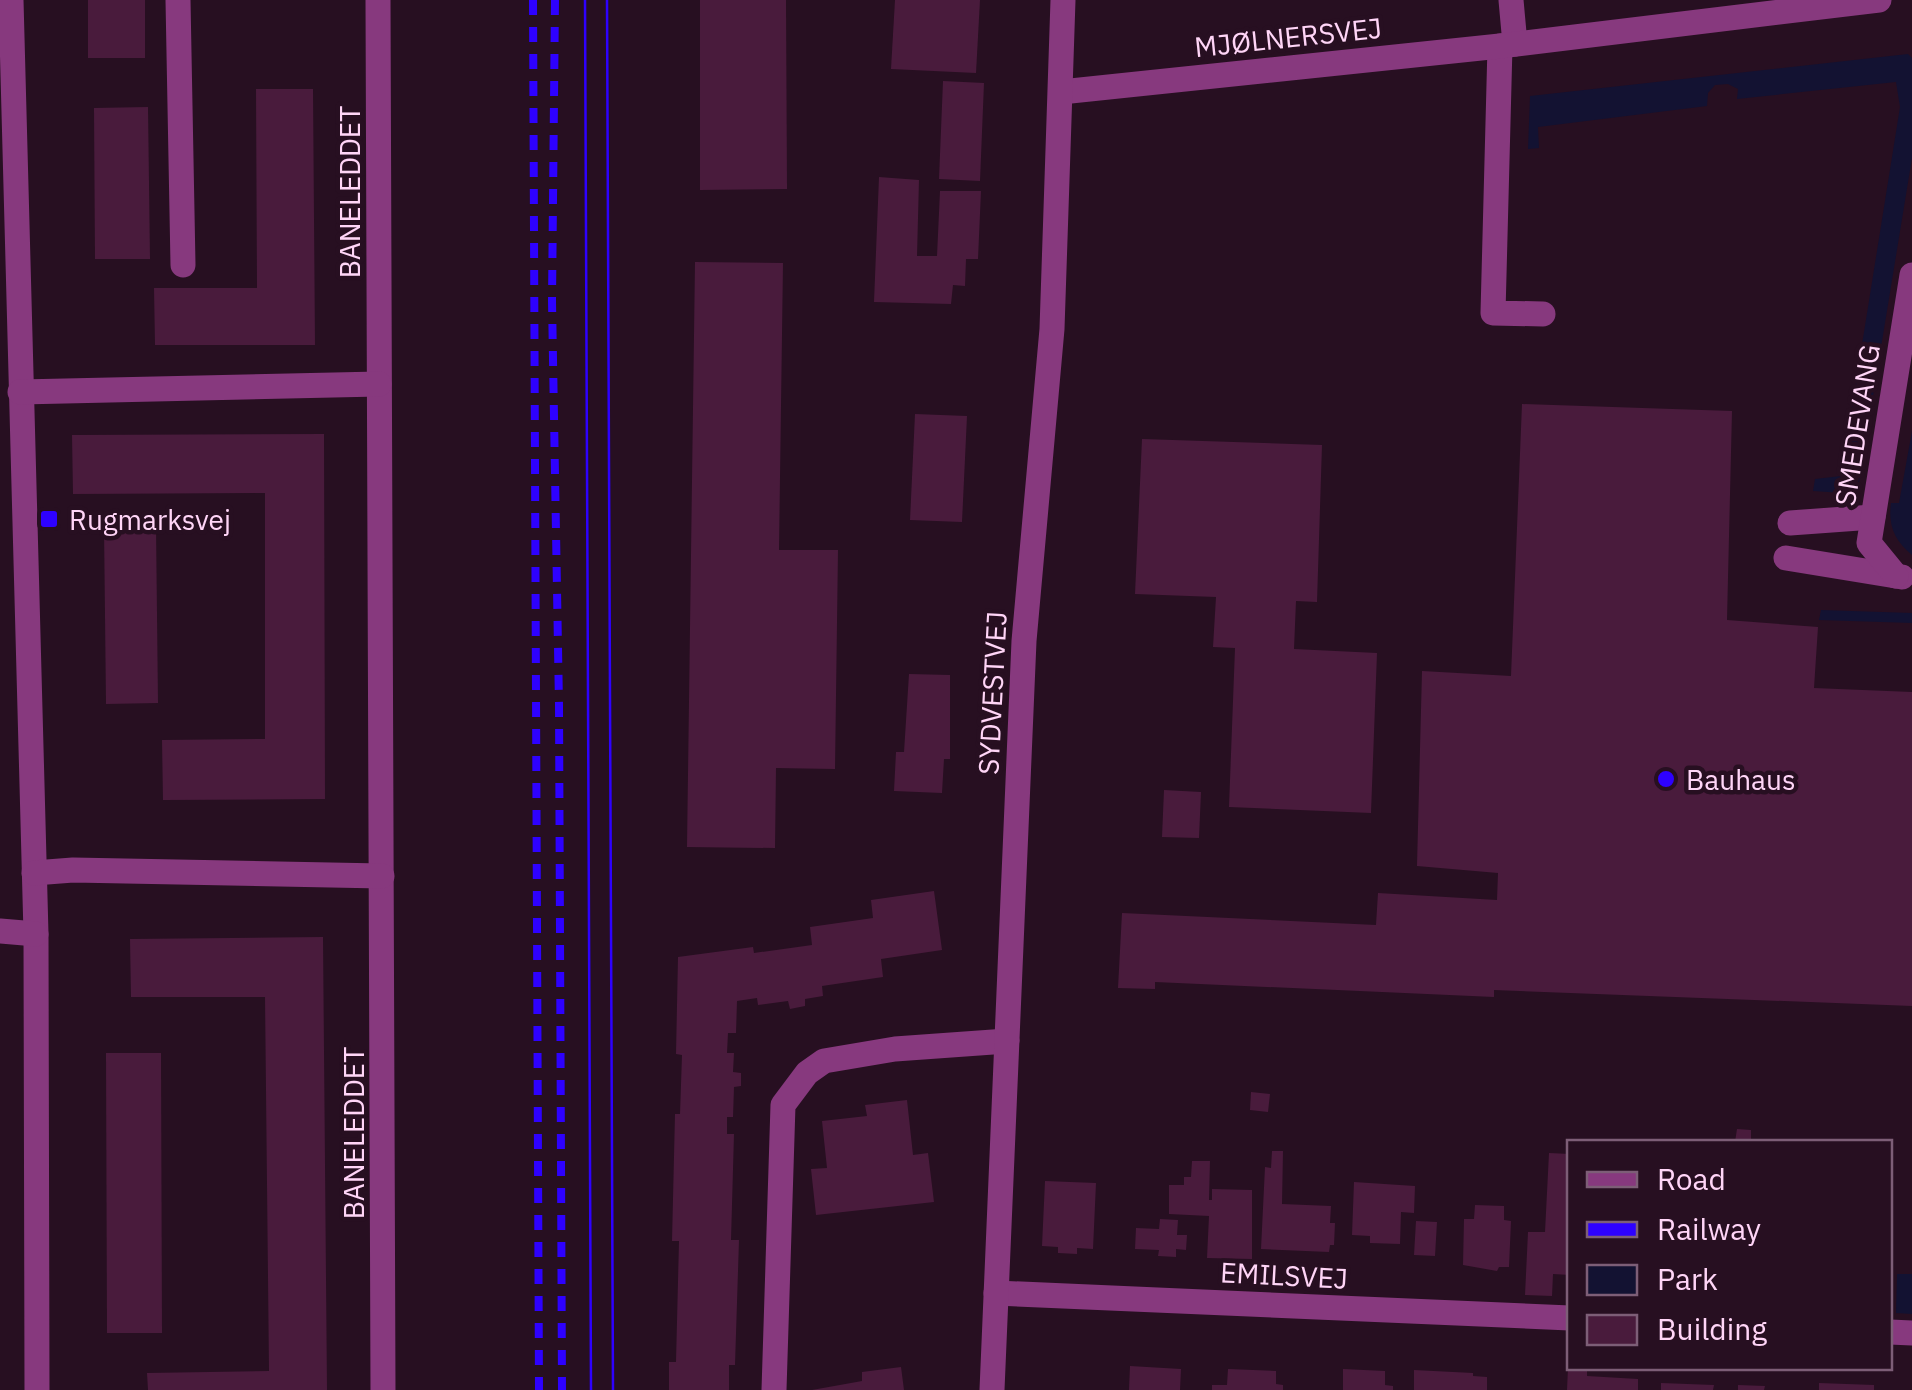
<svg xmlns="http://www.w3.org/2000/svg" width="1912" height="1390" viewBox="0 0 1912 1390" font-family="'IBM Plex Sans',sans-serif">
	<rect width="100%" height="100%" fill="#270f21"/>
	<g fill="#131232">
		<polygon points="1908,54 1912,58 1912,158 1857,494 1813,491 1815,479 1841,476 1900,107 1896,82 1737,99 1738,89 1728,84 1715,85 1708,93 1707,106 1538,127 1539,148 1528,149 1530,96"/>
		<path d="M1912,431V555C1894,540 1888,525 1891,503H1899Z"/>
		<polygon points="1821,610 1912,613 1912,623 1819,620"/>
		<polygon points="1897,1274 1912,1274 1912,1314 1896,1313"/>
	</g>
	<g fill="#491b3c">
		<rect x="88" y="0" width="57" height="58"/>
		<polygon points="700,0 786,0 787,189 700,190"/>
		<polygon points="895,0 980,0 976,73 891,69"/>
		<polygon points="943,81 984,83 980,181 939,179"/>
		<polygon points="256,89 313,89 315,345 155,345 154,288 257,288"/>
		<polygon points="148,107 150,259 95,259 94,108"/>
		<polygon points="879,177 919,180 917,256 937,256 940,191 981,191 978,259 966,259 965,286 953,285 951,304 874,302"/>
		<polygon points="695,262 783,263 779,550 838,550 835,769 776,768 775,848 687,847"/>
		<polygon points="1522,404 1732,411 1727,620 1818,627 1814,688 1912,692 1912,1006 1494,990 1494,997 1155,982 1155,989 1118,988 1122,913 1376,925 1378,893 1497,900 1498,873 1417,866 1422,671 1511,676"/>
		<polygon points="915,414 967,416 962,522 910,520"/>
		<polygon points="324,434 325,799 163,800 162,740 265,739 265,493 73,494 72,435"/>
		<polygon points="1142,439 1322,445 1317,602 1296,601 1294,649 1377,653 1371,813 1229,807 1235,648 1213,647 1216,597 1135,594"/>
		<polygon points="156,526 158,703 106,704 104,527"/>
		<polygon points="909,674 950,675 950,759 944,759 942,793 894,791 896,752 904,752"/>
		<polygon points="1164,790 1201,792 1199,838 1162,837"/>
		<polygon points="934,891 942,950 881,959 883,977 822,986 823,996 805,999 805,1006 790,1009 788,1001 758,1005 757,998 737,1001 736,1033 728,1033 727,1053 734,1053 733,1072 741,1073 741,1086 734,1087 733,1117 727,1117 727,1134 734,1134 731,1240 739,1240 735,1365 729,1365 729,1390 669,1390 669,1362 676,1362 679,1241 672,1241 675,1114 680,1114 682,1055 676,1054 678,957 753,947 754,953 812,945 810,927 873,918 871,900"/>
		<polygon points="323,937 327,1390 148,1390 147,1373 269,1371 265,997 131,997 130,939"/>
		<polygon points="106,1053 161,1053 162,1333 107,1333"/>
		<polygon points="1251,1092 1270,1094 1268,1112 1250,1110"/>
		<polygon points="907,1100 913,1155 928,1153 934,1202 816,1215 811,1169 827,1168 822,1121 867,1116 865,1105"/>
		<polygon points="1737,1129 1751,1130 1751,1139 1758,1140 1758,1142 1735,1142"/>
		<polygon points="1272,1151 1283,1151 1282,1204 1331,1206 1330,1223 1335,1223 1334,1245 1330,1245 1329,1252 1261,1249 1265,1167 1271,1168"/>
		<polygon points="1549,1153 1570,1154 1570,1275 1553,1274 1552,1296 1525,1295 1528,1232 1545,1232"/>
		<polygon points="1192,1161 1210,1161 1209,1200 1212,1200 1212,1189 1252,1190 1252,1259 1207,1258 1209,1216 1169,1214 1169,1185 1184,1185 1184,1177 1191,1177"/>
		<polygon points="1045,1181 1096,1183 1093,1249 1077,1248 1077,1254 1058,1253 1058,1247 1042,1246"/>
		<polygon points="1354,1182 1415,1186 1414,1213 1401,1212 1400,1244 1370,1243 1370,1236 1352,1235"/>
		<polygon points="1475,1205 1504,1206 1504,1220 1511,1221 1509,1267 1499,1267 1497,1271 1463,1265 1464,1219 1474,1219"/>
		<polygon points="1160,1219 1178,1220 1177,1235 1187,1235 1186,1250 1176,1249 1176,1257 1158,1256 1159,1250 1135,1249 1136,1228 1159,1229"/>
		<polygon points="1416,1221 1437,1222 1435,1256 1414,1255"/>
		<polygon points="1130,1366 1181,1369 1180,1390 1129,1390"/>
		<polygon points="901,1367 904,1390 812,1390 862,1381 862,1372"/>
		<polygon points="1568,1368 1587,1368 1587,1376 1638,1379 1638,1390 1567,1390"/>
		<polygon points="1228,1369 1276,1371 1276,1384 1283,1385 1283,1390 1212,1390 1212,1385 1227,1385"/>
		<polygon points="1343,1369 1385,1371 1385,1385 1393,1386 1393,1390 1343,1390"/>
		<polygon points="1414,1370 1473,1373 1473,1376 1487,1377 1487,1390 1414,1390"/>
		<polygon points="1661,1383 1714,1385 1713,1390 1661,1390"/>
		<polygon points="1819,1383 1874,1385 1874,1390 1819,1390"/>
		<polygon points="1738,1385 1765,1386 1764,1390 1738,1390"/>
	</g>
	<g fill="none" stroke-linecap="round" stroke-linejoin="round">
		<g stroke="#87397e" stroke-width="25">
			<polyline points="11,0 36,934 37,1390"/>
			<polyline points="178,0 183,265"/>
			<polyline points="378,0 383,1390"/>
			<polyline points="1511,0 1515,44"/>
			<polyline points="1500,46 1493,313 1543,314"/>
			<polyline points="1061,92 1500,46 1879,0"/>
			<polyline points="20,392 379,384"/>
			<polyline points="1790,523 1873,517"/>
			<polyline points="1786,558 1902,577"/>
			<polyline points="1896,576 1869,543 1912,275"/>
			<polyline points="34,873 73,870 382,876"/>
			<polyline points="0,931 36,934"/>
			<polyline points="996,1293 1570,1318"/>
			<polyline points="1890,1332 1912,1333"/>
			<polyline points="774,1390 783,1105 807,1073 824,1061 895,1049 1007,1041"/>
			<polyline points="992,1390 1024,641 1052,329 1063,0"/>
		</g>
		<g stroke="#2e01ff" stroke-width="2.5">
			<polyline points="585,0 591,1390"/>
			<polyline points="607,0 613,1390"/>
		</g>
		<g stroke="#2e01ff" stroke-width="8" stroke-dasharray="15 12" stroke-linecap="butt">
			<polyline points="533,0 539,1390"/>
			<polyline points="555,0 552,301 559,705 562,1390"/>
		</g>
	</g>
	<g fill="#2e01ff" stroke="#270f21" stroke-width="4">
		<rect x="39" y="509" width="20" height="20" rx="5"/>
		<circle cx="1666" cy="779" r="10"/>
	</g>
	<g text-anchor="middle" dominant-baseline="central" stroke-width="9" stroke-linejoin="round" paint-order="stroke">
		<g font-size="28" fill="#ffd5f7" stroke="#270f21">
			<text transform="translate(1288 37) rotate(-6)">MJØLNERSVEJ</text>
			<text transform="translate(349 192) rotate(-90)">BANELEDDET</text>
			<text transform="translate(1857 425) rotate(-81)">SMEDEVANG</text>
			<text transform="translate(992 693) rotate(-87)">SYDVESTVEJ</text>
			<text transform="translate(353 1133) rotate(-90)">BANELEDDET</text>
			<text transform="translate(1284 1275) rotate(3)">EMILSVEJ</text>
		</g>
		<g font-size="28" fill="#ffd5f7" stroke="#270f21" text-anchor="start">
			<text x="69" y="519">Rugmarksvej</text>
			<text x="1686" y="779">Bauhaus</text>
		</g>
	</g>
	<rect x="1567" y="1140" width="325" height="230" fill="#270f21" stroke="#7d5e77" stroke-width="2.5"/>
	<rect x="1587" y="1172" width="50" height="15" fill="#87397e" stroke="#7d5e77" stroke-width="2.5"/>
	<text x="1657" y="1190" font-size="30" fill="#ffd5f7">Road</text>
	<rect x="1587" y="1222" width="50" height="15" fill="#2e01ff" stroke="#7d5e77" stroke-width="2.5"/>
	<text x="1657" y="1240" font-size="30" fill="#ffd5f7">Railway</text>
	<rect x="1587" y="1265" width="50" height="30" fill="#131232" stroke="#7d5e77" stroke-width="2.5"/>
	<text x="1657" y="1290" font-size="30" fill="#ffd5f7">Park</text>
	<rect x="1587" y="1315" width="50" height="30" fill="#491b3c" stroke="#7d5e77" stroke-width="2.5"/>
	<text x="1657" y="1340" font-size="30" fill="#ffd5f7">Building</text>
</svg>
